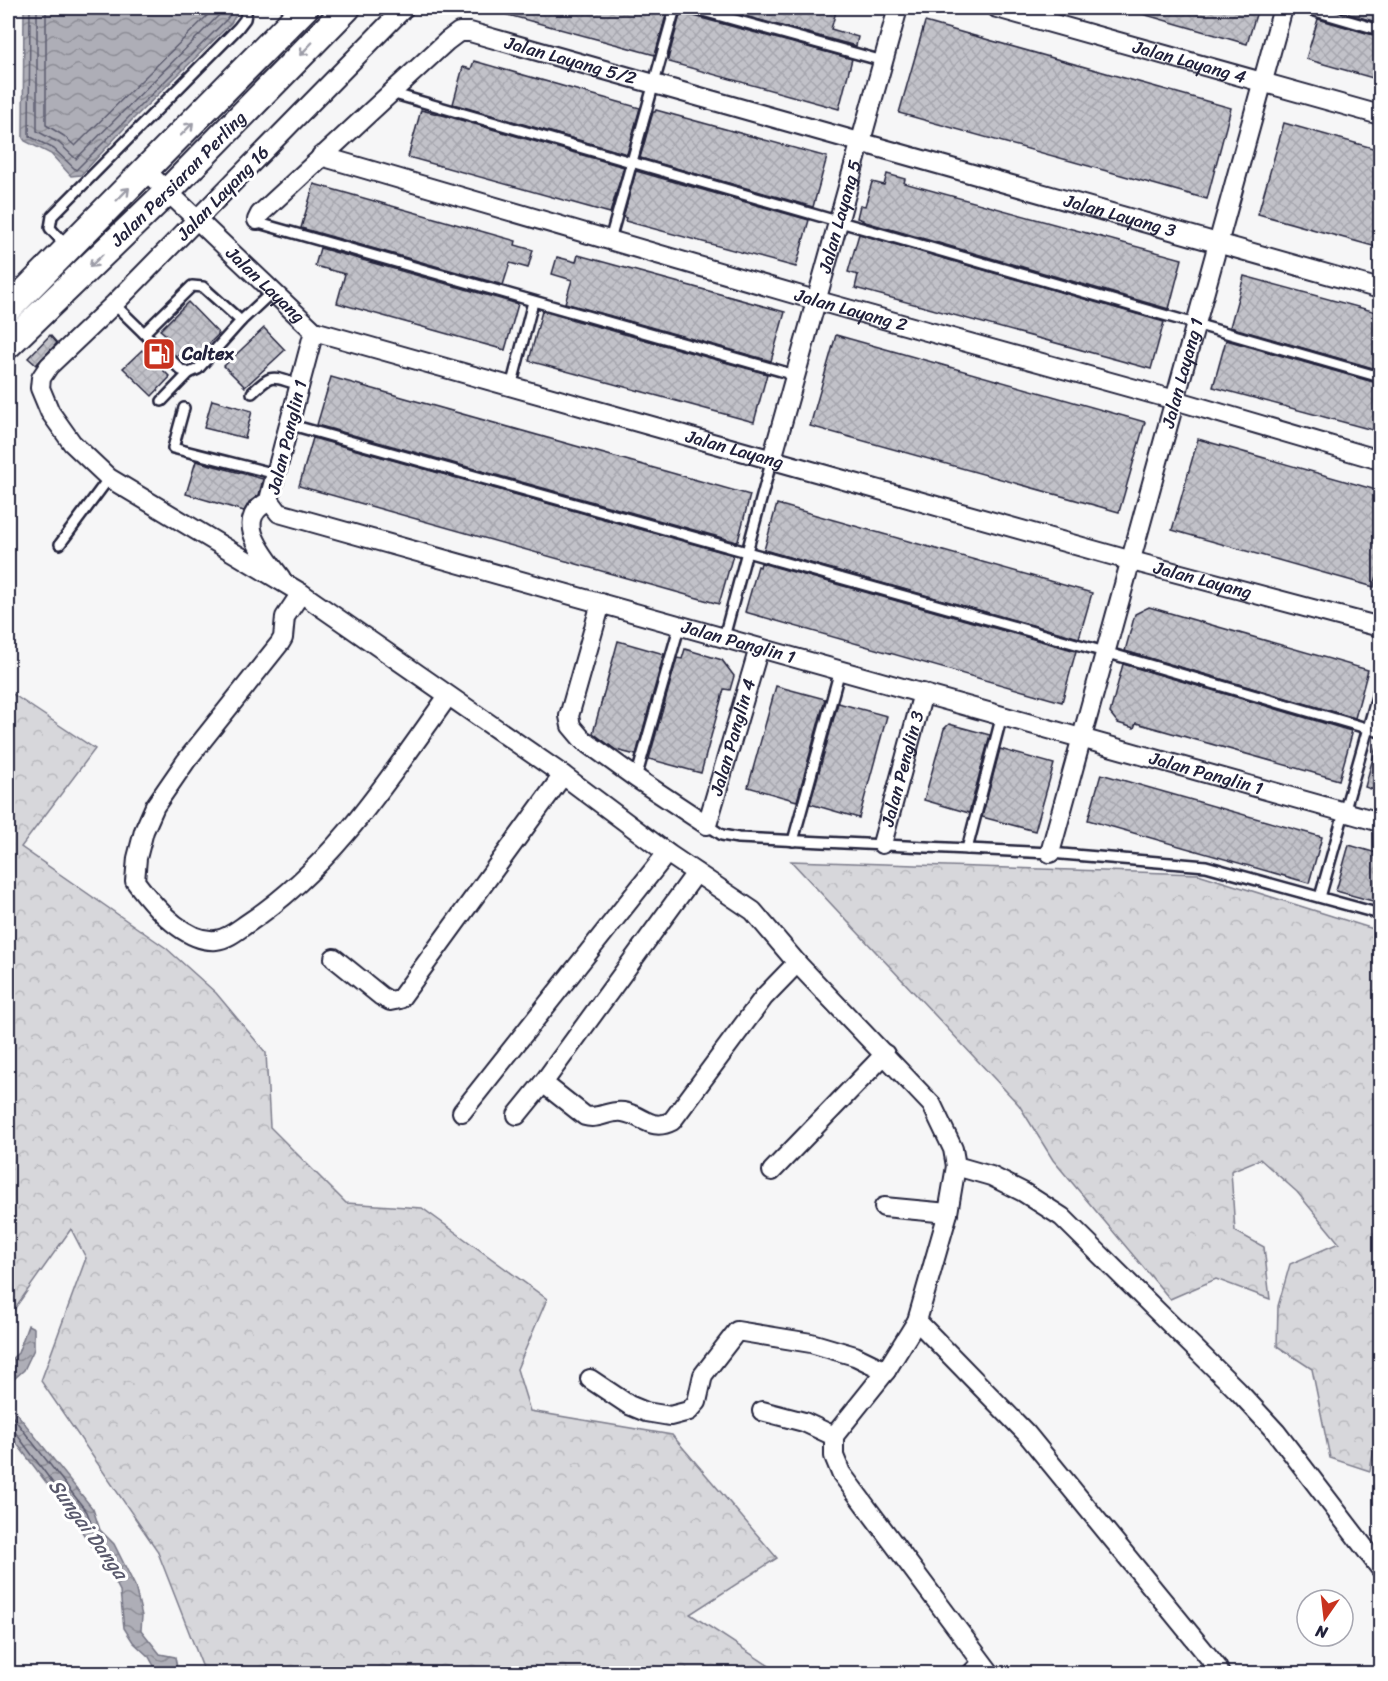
<svg xmlns="http://www.w3.org/2000/svg" width="1388" height="1681" viewBox="0 0 1388 1681" font-family="Sriracha,sans-serif">
	<defs>
		<pattern id="forest-crowns" width="20" height="18" patternUnits="userSpaceOnUse" patternTransform="scale(1.5)"><rect width="20" height="18" fill="#d7d7db"/><path d="M2 6a3 3 0 1 1 6 0M12 15a3 3 0 1 1 6 0" fill="none" stroke="#b8b8bd"/></pattern>
		<pattern id="water-waves" width="16" height="10" patternUnits="userSpaceOnUse" patternTransform="scale(1.5)"><rect width="16" height="10" fill="#aeaeb7"/><path d="M0 5q4-4 8 0t8 0" fill="none" stroke="#8d8d96"/></pattern>
		<pattern id="building-cross-hatch" width="8" height="8" patternUnits="userSpaceOnUse" patternTransform="scale(1.5)"><rect width="8" height="8" fill="#c2c2c9"/><path d="M0 0l8 8M0 8l8-8" fill="none" stroke="#a6a6ae"/></pattern>
	</defs>
	<rect width="100%" height="100%" fill="#f6f6f7"/>
	<filter id="ink" filterUnits="userSpaceOnUse"><feTurbulence type="fractalNoise" baseFrequency=".0167" numOctaves="2"/><feDisplacementMap in="SourceGraphic" scale="12" xChannelSelector="R" yChannelSelector="G"/><feConvolveMatrix kernelMatrix="1 2 1 2 8 2 1 2 1" color-interpolation-filters="sRGB"/></filter>
	<g filter="url(#ink)">
		<g fill="url(#forest-crowns)" stroke="#7c7c8b" stroke-width="1.5">
			<polygon points="8,691 95,749 21,847 166,948 216,993 266,1053 270,1127 346,1203 422,1208 547,1299 517,1369 530,1411 672,1435 777,1558 690,1614 774,1669 772,1673 205,1673 157,1550 41,1381 86,1258 71,1229 8,1318"/>
			<polygon points="791,861 1198,874 1380,931 1380,1415 1370,1471 1330,1458 1312,1369 1277,1346 1278,1306 1290,1264 1339,1243 1297,1192 1260,1159 1231,1171 1235,1231 1264,1247 1270,1299 1216,1279 1170,1299 1053,1160 1019,1105"/>
		</g>
		<g fill="url(#water-waves)" stroke="#767685" stroke-width="1.5">
			<polygon points="24,8 240,8 231,23 131,121 81,175 71,176 51,154 25,141 23,138"/>
			<polygon points="28,1325 34,1328 34,1349 24,1370 14,1379 8,1391 10,1405 93,1509 100,1530 114,1544 135,1586 142,1616 141,1630 160,1654 175,1657 178,1673 158,1673 149,1657 133,1642 124,1628 120,1591 110,1572 64,1506 8,1432 8,1362 18,1353"/>
		</g>
		<g fill="none" stroke-linecap="round" stroke-linejoin="round">
			<g stroke="#5a5a6d" stroke-width="1.5">
				<polyline points="30,8 29,136 54,149 76,170 227,19 234,8"/>
				<polyline points="37,8 37,131 59,143 76,159 226,8"/>
				<polyline points="46,8 46,125 64,136 75,146 215,8"/>
				<polyline points="8,1411 87,1512 92,1526 91,1529 87,1529 15,1432 8,1429"/>
			</g>
		</g>
		<g fill="url(#building-cross-hatch)" stroke="#22223b" stroke-width="1.5">
			<polygon points="498,8 668,8 655,55 497,12"/>
			<polygon points="682,8 685,8 687,12 690,15 852,59 839,109 669,62 668,59"/>
			<polygon points="715,8 837,8 831,29 858,37 856,46"/>
			<polygon points="1132,8 1258,8 1247,44 1132,11"/>
			<polygon points="1327,8 1380,8 1380,23"/>
			<polygon points="1318,19 1380,37 1380,80 1306,59"/>
			<polygon points="925,22 1231,108 1207,199 899,113"/>
			<polygon points="474,61 640,108 627,154 453,104 463,67 471,69"/>
			<polygon points="421,110 450,117 624,167 610,213 408,157"/>
			<polygon points="656,110 827,157 813,207 640,158 653,112 655,112"/>
			<polygon points="1284,123 1380,150 1380,248 1258,214"/>
			<polygon points="636,171 809,220 796,267 625,221 626,218 623,217"/>
			<polygon points="887,174 905,179 904,183 1182,259 1169,309 862,221 863,220 857,218 860,205 865,206 872,182 884,185"/>
			<polygon points="314,184 516,241 515,245 533,250 528,268 510,263 503,285 301,228"/>
			<polygon points="859,234 1164,322 1151,369 855,288 858,275 848,272"/>
			<polygon points="320,248 518,304 505,350 337,303 345,274 315,266"/>
			<polygon points="578,255 785,312 771,361 565,303 572,280 552,274 557,257 576,262"/>
			<polygon points="1244,276 1380,313 1380,370 1230,327"/>
			<polygon points="188,302 219,334 192,361 182,351 177,356 173,354 168,356 165,360 167,366 163,370 170,377 152,396 123,368 142,350 146,354 151,349 159,349 162,345 160,340 165,334 160,330"/>
			<polygon points="542,311 767,374 754,422 529,361"/>
			<polygon points="264,328 285,350 245,387 224,366"/>
			<polygon points="50,335 57,343 36,365 28,358"/>
			<polygon points="836,335 1145,422 1119,512 810,426"/>
			<polygon points="1226,340 1380,384 1380,432 1213,387"/>
			<polygon points="331,377 750,495 738,541 737,542 317,425"/>
			<polygon points="212,400 252,411 245,438 204,428"/>
			<polygon points="313,438 733,555 719,604 299,486"/>
			<polygon points="1198,439 1380,491 1380,564 1374,587 1172,530"/>
			<polygon points="196,461 263,479 259,495 249,502 244,511 186,494"/>
			<polygon points="777,504 1092,593 1079,638 764,550"/>
			<polygon points="761,563 1076,651 1062,702 745,612 758,566 760,567"/>
			<polygon points="1149,607 1368,670 1355,718 1125,651 1135,614"/>
			<polygon points="618,641 664,654 636,755 616,750 593,733"/>
			<polygon points="685,649 722,660 734,676 730,690 724,689 701,773 649,759 677,658 682,659"/>
			<polygon points="1123,664 1351,731 1350,734 1352,734 1339,780 1136,723 1134,728 1118,723 1110,713"/>
			<polygon points="776,686 825,699 797,801 748,787"/>
			<polygon points="838,703 887,716 859,818 810,804"/>
			<polygon points="949,724 990,735 969,813 924,800 944,729"/>
			<polygon points="1376,747 1380,747 1380,792 1365,787"/>
			<polygon points="1000,749 1054,764 1035,831 982,817"/>
			<polygon points="1101,774 1322,837 1309,883 1088,820"/>
			<polygon points="1349,845 1380,854 1380,903 1336,891"/>
		</g>
		<g fill="none" stroke-linecap="round" stroke-linejoin="round">
			<g stroke="#22223b" stroke-width="14">
				<g id="lane">
					<polyline points="692,8 883,61"/>
					<polyline points="1305,8 1380,30"/>
					<polyline points="391,93 1380,377"/>
					<polyline points="257,220 262,224 795,375"/>
					<polyline points="610,240 675,8"/>
					<polyline points="67,247 50,228 52,216 238,28 245,19 247,8"/>
					<polyline points="114,304 155,344"/>
					<polyline points="241,321 272,292"/>
					<polyline points="144,333 192,286 203,287 241,321 198,369 189,373"/>
					<polyline points="511,387 533,302"/>
					<path d="M252,393C274,371 272,378 301,385"/>
					<polyline points="162,401 189,373 181,370 172,361"/>
					<polyline points="184,408 173,448 276,474"/>
					<polyline points="288,424 1105,652 1380,732"/>
					<polyline points="60,544 109,478"/>
					<polyline points="724,637 772,459"/>
					<polyline points="636,778 680,624"/>
					<polyline points="707,825 722,835 738,838 1050,853 1206,866 1380,914"/>
					<polyline points="793,841 840,670"/>
					<polyline points="967,849 1002,715"/>
					<polyline points="1320,897 1380,686"/>
					<polyline points="965,1674 981,1658"/>
				</g>
			</g>
			<g stroke="#22223b" stroke-width="22">
				<g id="street">
					<polyline points="404,8 114,304 49,366 41,378 40,388 50,412 72,443 109,478 301,593 563,775 667,853 753,911 797,963 932,1105 953,1149 956,1166 991,1176 1023,1192 1062,1217 1238,1391 1276,1432 1380,1568"/>
					<path id="s1" d="M997,8L1380,115"/>
					<path id="s2" d="M321,156L815,300L1175,400L1380,460"/>
					<path id="s3" d="M146,171L314,331L1132,561L1380,627"/>
					<path id="s4" d="M257,220L260,214L447,41L459,32H470L1380,289"/>
					<path id="s5" d="M314,331L270,496V501L279,513L1380,822"/>
					<path id="s6" d="M772,459L898,8"/>
					<path d="M270,501C230,519 265,556 281,578"/>
					<path d="M301,593L285,617L283,638L280,643L186,761L155,806L144,831L137,858L135,881C152,904 184,943 216,940C228,939 239,929 248,923C333,867 390,777 448,696"/>
					<path id="s7" d="M601,603L569,716L571,726L582,739L636,778L707,825L759,648"/>
					<path id="s8" d="M882,844L923,693"/>
					<path id="s9" d="M1050,853L1283,8"/>
					<polyline points="334,958 381,996 390,1001 400,999 563,775"/>
					<path d="M543,1083L585,1116C598,1120 609,1110 623,1112C643,1115 651,1132 672,1121L764,997L797,963"/>
					<polyline points="462,1112 667,853"/>
					<polyline points="517,1115 543,1083 696,873"/>
					<polyline points="956,1166 948,1213 917,1321 1026,1433 1217,1667 1220,1674"/>
					<polyline points="772,1171 885,1054"/>
					<polyline points="884,1207 948,1213"/>
					<polyline points="917,1321 886,1371 834,1436 834,1456 841,1473 991,1674"/>
					<polyline points="590,1379 629,1405 646,1412 670,1416 689,1411 697,1402 703,1375 737,1331 811,1343 855,1356 886,1371"/>
					<polyline points="762,1411 804,1422 834,1436"/>
				</g>
			</g>
			<g stroke="#22223b" stroke-width="30">
				<g id="secondary">
					<polyline points="8,309 305,8"/>
					<path id="s10" d="M8,345L168,191L347,8"/>
				</g>
			</g>
			<use href="#lane" stroke="#fff" stroke-width="9"/>
			<use href="#street" stroke="#fff" stroke-width="18"/>
			<use href="#secondary" stroke="#fff" stroke-width="26"/>
		</g>
		<defs><path id="oneway-shaft" d="M-6 0H5M1.5-3L5.5 0L1.5 3" fill="none" stroke-width="1.6" stroke-linecap="round" stroke-linejoin="round" transform="scale(1.5)"/></defs>
		<g stroke="#9c9ca7">
			<use href="#oneway-shaft" transform="translate(306 49) rotate(134)"/>
			<use href="#oneway-shaft" transform="translate(187 129) rotate(-46)"/>
			<use href="#oneway-shaft" transform="translate(123 194) rotate(-45)"/>
			<use href="#oneway-shaft" transform="translate(96 261) rotate(136)"/>
		</g>
	</g>
	<defs>
		<g id="fuel-square" transform="scale(1.725)"><rect x="-9" y="-9" width="18" height="18" rx="4" fill="#c8321e" stroke="#fff"/><path d="M-5.5-6h7V0h2V4h1.3V-2.5L3-4.5l.8-.8L6-3V5H2.5V1h-1V6h-7ZM-4.2-4.7v3.2H.2V-4.7Z" fill="#fff"/></g>
	</defs>
	<g fill-rule="evenodd">
		<use href="#fuel-square" x="159" y="354"/>
	</g>
	<g text-anchor="middle" dominant-baseline="central" stroke-width="6" stroke-linejoin="round" paint-order="stroke">
		<g font-size="18" fill="#22223b" stroke="#fff">
			<text stroke="none"><textPath href="#s4" startOffset="392">Jalan Layang 5/2</textPath></text>
			<text stroke="none"><textPath href="#s1" startOffset="200">Jalan Layang 4</textPath></text>
			<text stroke="none"><textPath href="#s10" startOffset="238">Jalan Persiaran Perling</textPath></text>
			<text transform="translate(223 193) rotate(-46)">Jalan Layang 16</text>
			<text stroke="none"><textPath href="#s6" startOffset="252">Jalan Layang 5</textPath></text>
			<text stroke="none"><textPath href="#s4" startOffset="963">Jalan Layang 3</textPath></text>
			<text stroke="none"><textPath href="#s3" startOffset="165">Jalan Layang</textPath></text>
			<text stroke="none"><textPath href="#s2" startOffset="552">Jalan Layang 2</textPath></text>
			<text stroke="none"><textPath href="#s9" startOffset="498">Jalan Layang 1</textPath></text>
			<text transform="translate(287 437) rotate(-76)">Jalan Panglin 1</text>
			<text stroke="none"><textPath href="#s3" startOffset="669">Jalan Layang</textPath></text>
			<text stroke="none"><textPath href="#s3" startOffset="1155">Jalan Layang</textPath></text>
			<text stroke="none"><textPath href="#s5" startOffset="668">Jalan Panglin 1</textPath></text>
			<text stroke="none"><textPath href="#s7" startOffset="388">Jalan Panglin 4</textPath></text>
			<text stroke="none"><textPath href="#s8" startOffset="78">Jalan Penglin 3</textPath></text>
			<text stroke="none"><textPath href="#s5" startOffset="1154">Jalan Panglin 1</textPath></text>
		</g>
		<g font-size="18" font-weight="bold" fill="#22223b" stroke="#fff" text-anchor="start">
			<text x="182" y="354">Caltex</text>
		</g>
		<g font-size="20" font-style="italic" fill="#5a5a6d" stroke="#fff">
			<text transform="translate(88 1529) rotate(54)">Sungai Danga</text>
		</g>
	</g>
	<rect width="1388" height="1681" fill="none" stroke="#fff" stroke-width="30"/>
	<rect x="15" y="15" width="1358" height="1651" fill="none" stroke="#22223b" stroke-width="2" filter="url(#ink)"/>
	<g transform="translate(1325 1618) rotate(194)"><circle r="28" fill="#ffffff" stroke="#a7a7b1" stroke-width="1.5"/>
	<path d="M0-4.5L10 22L0 15L-10 22Z" fill="#c8321e"/>
	<text y="-9" font-size="16" font-weight="bold" text-anchor="middle" fill="#22223b">N</text>
	</g>
</svg>
